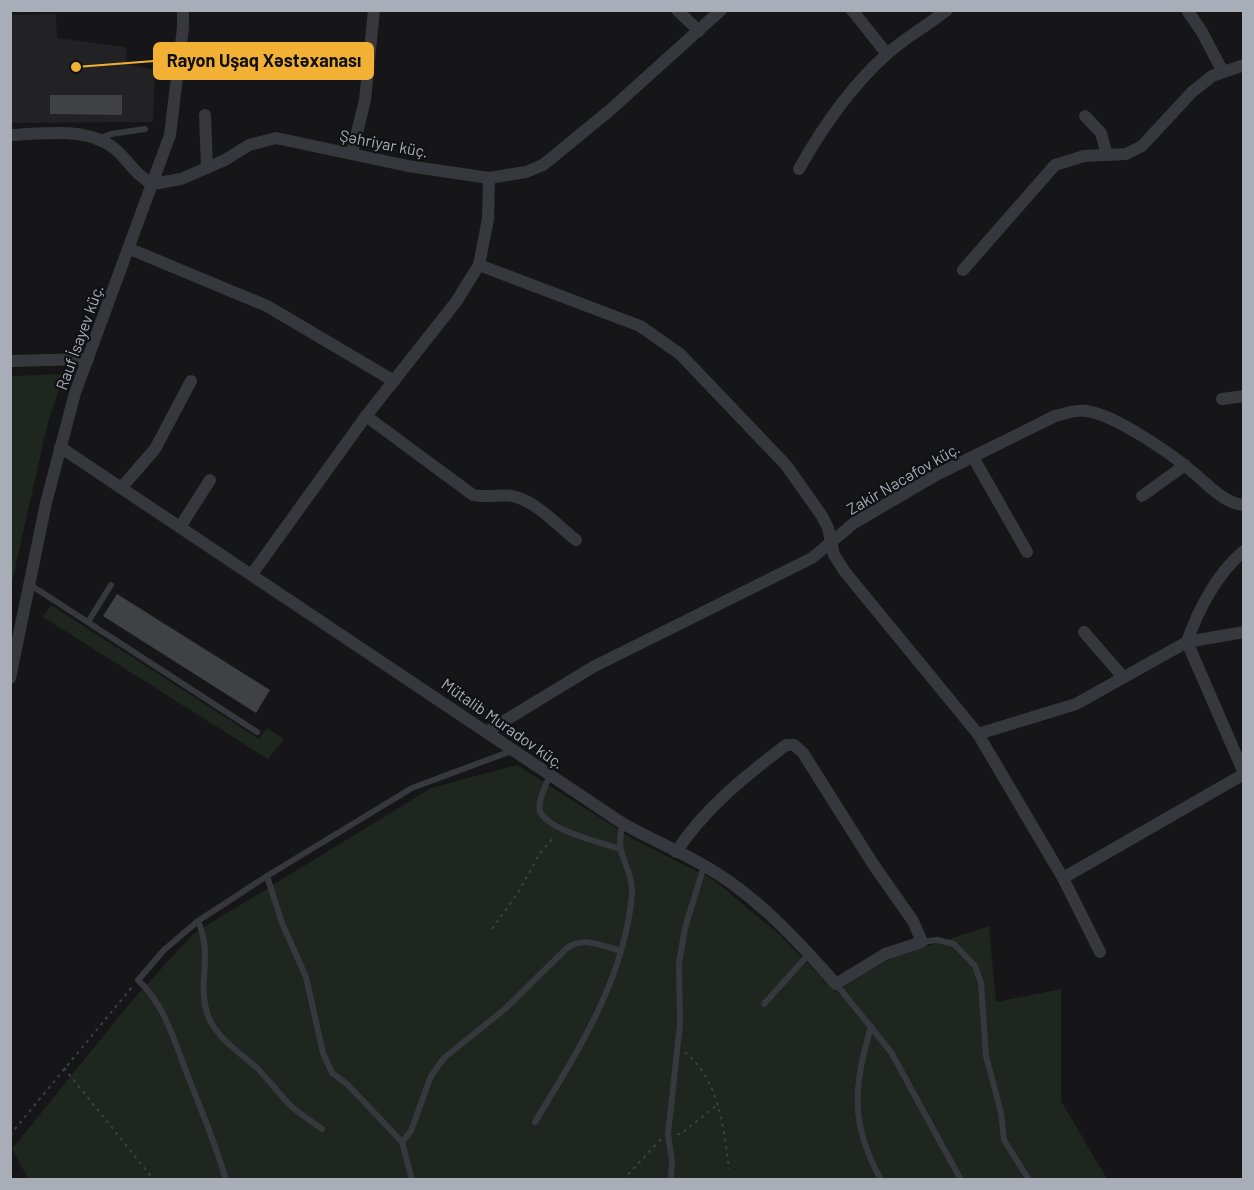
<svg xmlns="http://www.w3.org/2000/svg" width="1254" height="1190" viewBox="0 0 1254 1190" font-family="Barlow,sans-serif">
	<rect width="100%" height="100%" fill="#161618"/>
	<polygon fill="#222225" points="56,14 57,38 126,47 127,64 155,70 153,122 11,123 10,15"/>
	<g fill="#1e261f">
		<polygon points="64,374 48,422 11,586 11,376"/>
		<polygon points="51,605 259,739 267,728 284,739 268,759 43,617"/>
		<polygon points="517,765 635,840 714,880 780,935 836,992 883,961 989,926 996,1002 1061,989 1061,1101 1107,1179 29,1180 12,1149 130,1003 193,934 431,788"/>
	</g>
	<g fill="#404145">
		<polygon points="50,95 122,95 122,115 50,114"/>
		<polygon points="117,594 270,690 256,713 103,616"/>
	</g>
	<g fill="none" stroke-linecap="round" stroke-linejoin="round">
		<g stroke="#3d3f44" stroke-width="2" stroke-dasharray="3 4.5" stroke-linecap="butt">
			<polyline points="492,929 519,891 540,853 555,836"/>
			<path d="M685,1052C719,1080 724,1128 729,1169"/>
			<polyline points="64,1068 154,1180"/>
			<polyline points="677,1134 681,1134 718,1104"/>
			<polyline points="10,1135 132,987"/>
			<polyline points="623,1180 661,1139"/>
		</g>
		<g stroke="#37383d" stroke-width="6">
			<polyline points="99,139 111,134 145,129"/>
			<polyline points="29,584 257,732"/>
			<polyline points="88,622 111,585"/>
			<path d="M550,775C546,785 537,801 540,811C547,830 602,843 620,849"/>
			<polyline points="267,876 282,923 306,977 323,1053 332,1073 347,1084 402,1142 412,1180"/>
			<path d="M198,921C214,958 196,982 208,1016C217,1039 241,1053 258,1069C269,1080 278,1093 289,1104C298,1113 311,1121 322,1129"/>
			<polyline points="922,942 937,940 954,944 975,966 981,983 986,1056 1001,1113 1004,1140 1029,1180"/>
			<polyline points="836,984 891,1052 961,1180"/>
			<polyline points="764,1004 808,955"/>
			<path d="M871,1026C854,1088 849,1121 881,1180"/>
			<path d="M535,1122C578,1051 624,980 632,895C633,879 626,867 621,851C619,843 621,832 622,824"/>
			<path d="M402,1142L411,1131L431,1076L444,1058L506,1008L567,948C584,936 602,946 621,951"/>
			<path d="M226,1180C216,1145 202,1112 189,1079C175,1044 166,1006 138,980L164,950L198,921L267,876L412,788L514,750"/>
			<polyline points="671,1180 672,1161 668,1134 680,1024 679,963 685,928 704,866"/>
		</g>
		<g stroke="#37383d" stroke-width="12">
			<polyline points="677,10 699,31"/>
			<polyline points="852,10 887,54"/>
			<polyline points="1187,10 1202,32 1223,72"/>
			<polyline points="205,115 207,168"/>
			<polyline points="1085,116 1101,133 1107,155"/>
			<path d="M10,135C44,134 88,126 115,149C129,161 136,176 153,184L181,179L225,160L249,145L276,138L408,166L489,178L526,172L543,165L609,111L721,10"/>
			<polyline points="352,153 365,100 374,10"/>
			<path d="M799,169C822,128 851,86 887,54C905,38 928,25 947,10"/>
			<polyline points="130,249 267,306 394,381"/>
			<polyline points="479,265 640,326 680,354 786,465 822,516 828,528 834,555 845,572 978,734 1063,878 1100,952"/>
			<polyline points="963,270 1055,165 1084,156 1126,154 1142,146 1192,92 1212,76 1244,65"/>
			<polyline points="10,361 88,359"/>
			<polyline points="1222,399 1244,396"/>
			<path d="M366,416L473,495C487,498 499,494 512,496C535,500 558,526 576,540"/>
			<path d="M60,447L622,823C648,838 677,850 703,865C754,893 798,941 836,984L885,954L922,942L913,921L873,864L803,753L794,745H786C744,777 705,808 676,852"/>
			<polyline points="973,457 1027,552"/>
			<polyline points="121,488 155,449 191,381"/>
			<polyline points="1142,496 1185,465"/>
			<polyline points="180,527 210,480"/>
			<path d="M1244,551C1217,573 1198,610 1187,642L1244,773"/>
			<polyline points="252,574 366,416 456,302 479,265 488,219 489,178"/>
			<polyline points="1084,632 1123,677"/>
			<polyline points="10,678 46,503 75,393 170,135 183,28 183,10"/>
			<path d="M488,731L593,667L812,558L854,523L936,475L1055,416C1065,414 1076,409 1086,411C1114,414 1172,454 1194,473C1208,485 1224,503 1244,505"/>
			<polyline points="978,734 1076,704 1187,642 1244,632"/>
			<polyline points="1063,878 1244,774"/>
		</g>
	</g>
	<g text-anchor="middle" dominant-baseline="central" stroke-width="4.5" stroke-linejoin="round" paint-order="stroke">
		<g font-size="16" fill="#a8adb8" stroke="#111113">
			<text transform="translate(384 143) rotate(11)">Şəhriyar küç.</text>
			<text transform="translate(79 337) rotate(-70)">Rauf İsayev küç.</text>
			<text transform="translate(903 478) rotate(-30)">Zakir Nəcəfov küç.</text>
			<text transform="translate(503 723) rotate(35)">Mütalib Muradov küç.</text>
		</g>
	</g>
	<path fill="none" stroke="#f2b134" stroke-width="2" d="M76 67L154 61"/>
	<circle fill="#f2b134" stroke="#111113" stroke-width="2" cx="76" cy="67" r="6"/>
	<rect fill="#f2b134" stroke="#f2b134" stroke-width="2" x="154" y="43" width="219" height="36" rx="6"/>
	<g font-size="18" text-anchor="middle" font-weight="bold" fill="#111">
		<text x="264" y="67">Rayon Uşaq Xəstəxanası</text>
	</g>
	<rect width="1254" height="1190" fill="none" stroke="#a8adb8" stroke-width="24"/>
</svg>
